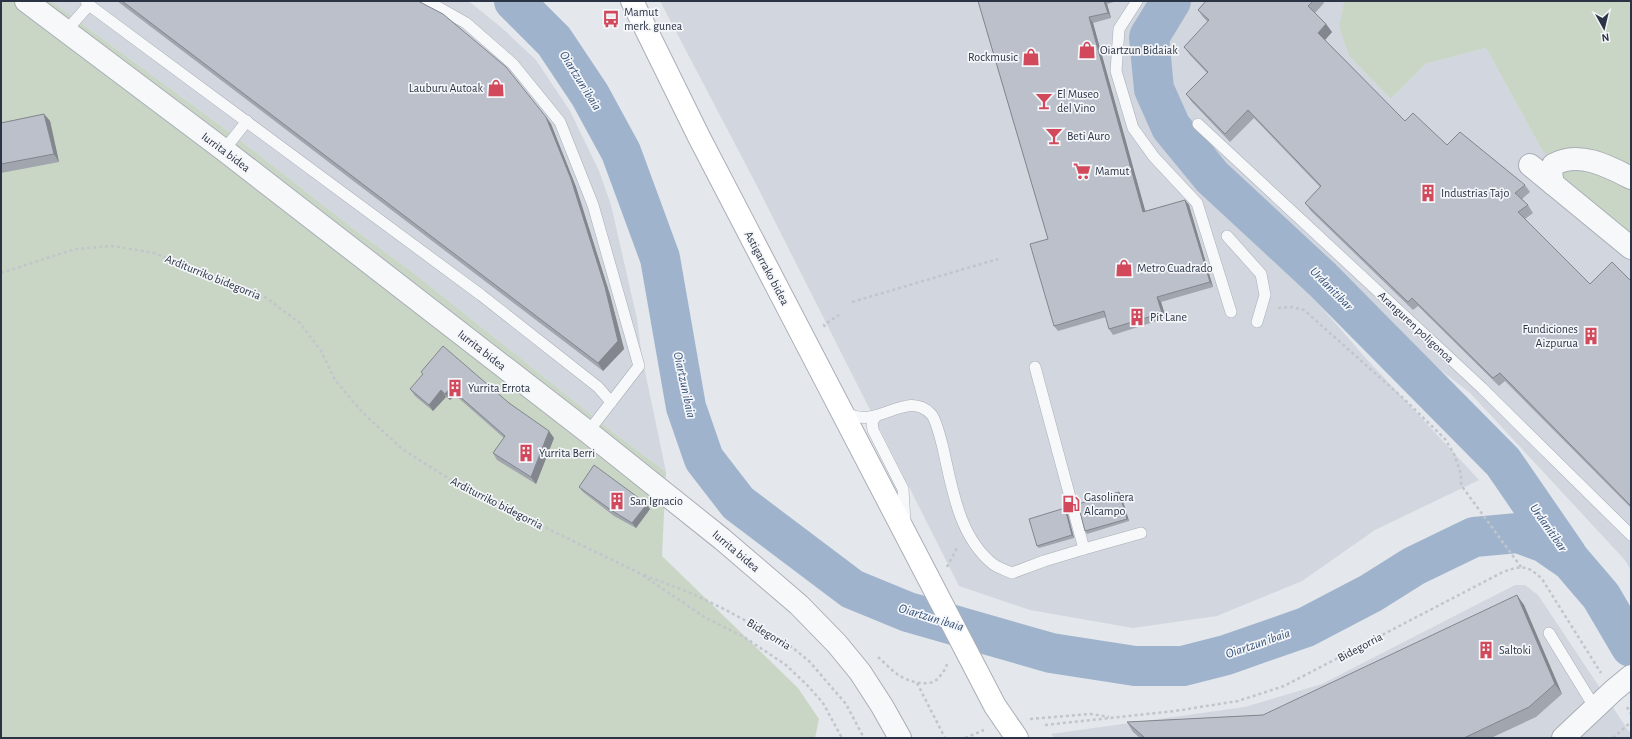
<svg xmlns="http://www.w3.org/2000/svg" width="1632" height="739" viewBox="0 0 1632 739" font-family="'Alegreya Sans',sans-serif">
	<rect width="100%" height="100%" fill="#e4e7ec"/>
	<g fill="#d2d6de">
		<polygon points="51,1 467,1 471,3 502,28 536,60 570,111 599,171 611,205 637,319 642,357 666,472 613,432 416,275 351,227 236,137"/>
		<polygon points="660,1 1154,1 1138,34 1133,58 1135,81 1142,102 1150,122 1166,146 1202,184 1290,271 1362,354 1479,480 1375,530 1302,581 1217,616 1133,628 1030,610 959,586 756,184"/>
		<polygon points="1190,1 1344,1 1339,27 1349,56 1391,99 1425,64 1486,48 1542,150 1631,235 1631,570 1624,559 1470,393 1406,343 1239,187 1201,149 1175,119 1159,57 1164,33"/>
		<polygon points="1515,585 1525,585 1538,595 1628,730 1631,734 1631,738 1055,738 1051,734 1245,707 1322,684"/>
	</g>
	<g fill="#c9d6c5">
		<polygon points="1,1 51,1 236,137 351,227 416,275 613,432 666,472 662,556 798,688 819,719 815,738 1,738"/>
		<polygon points="1344,1 1631,1 1631,235 1580,197 1542,150 1486,48 1425,64 1391,99 1349,56 1339,27"/>
	</g>
	<g fill="none" stroke-linecap="round" stroke-linejoin="round">
		<g stroke="#9fb4cc" stroke-width="40">
			<polyline points="514,1 554,41 590,95 621,152 660,258 686,407 704,459 738,503 852,589 908,612 1051,653 1135,666 1183,666 1226,655 1306,627 1371,593 1414,566 1474,537 1518,533 1545,543 1571,561 1601,596 1631,647"/>
			<polyline points="1171,1 1149,37 1154,89 1171,127 1212,177 1322,279 1503,462 1567,555"/>
		</g>
		<g stroke="#a9aeb7" stroke-width="12">
			<g id="service">
				<polyline points="86,1 89,5 481,295 598,387 611,402"/>
				<polyline points="427,1 466,23 513,64 560,122 593,205 639,366 588,432"/>
				<polyline points="1137,1 1119,29 1116,71 1133,128 1154,157 1197,203 1231,312"/>
				<polyline points="66,31 89,5"/>
				<polyline points="1198,124 1482,388 1631,535"/>
				<polyline points="224,150 247,121"/>
				<polyline points="1227,236 1261,274 1265,295 1257,322"/>
				<path d="M845,412C877,432 906,388 931,414C936,419 941,440 943,448C952,488 959,537 993,564C998,568 1006,570 1012,573L1044,561L1084,549L1035,367"/>
				<polyline points="876,416 872,422 873,430 903,489 905,522"/>
				<polyline points="1084,549 1141,533"/>
				<polyline points="1549,633 1595,708"/>
			</g>
		</g>
		<g stroke="#a9aeb7" stroke-width="24">
			<g id="minor">
				<polyline points="1530,165 1631,248"/>
				<path d="M1553,184L1551,172L1553,165C1578,150 1608,166 1631,178"/>
				<polyline points="1563,738 1614,690 1631,676"/>
			</g>
		</g>
		<g stroke="#a9aeb7" stroke-width="24">
			<polyline id="tertiary" points="26,1 224,150 588,432 722,539 799,605 837,644 860,672 882,706 900,738"/>
		</g>
		<g stroke="#a9aeb7" stroke-width="24">
			<polyline id="secondary" points="632,1 699,137 995,706 1017,738"/>
		</g>
		<g stroke="#c2c5cb" stroke-width="2.5" stroke-dasharray="3 3" stroke-linecap="butt">
			<polyline points="1,273 75,249 112,246 154,253 265,297 300,323 321,351 335,380 363,413 402,449 464,488 639,573 706,618 744,637 786,665 808,686 823,703 842,738"/>
			<polyline points="852,302 998,259"/>
			<polyline points="1278,308 1292,307 1304,310 1403,398 1445,439 1454,454 1461,474 1461,485 1521,567"/>
			<polyline points="825,327 824,325 839,315"/>
			<polyline points="947,567 957,548"/>
			<polyline points="644,575 693,594 726,610 788,644 809,661 846,704 864,738"/>
			<path d="M878,657C885,663 892,671 900,676C910,682 932,689 940,676C943,672 947,668 947,662"/>
			<polyline points="917,683 945,738"/>
			<polyline points="1627,707 1631,714"/>
			<polyline points="1030,719 1091,714 1109,717"/>
			<path d="M1045,725L1175,711L1238,701L1284,686L1503,572C1521,565 1528,565 1542,579L1601,673"/>
			<polyline points="965,738 984,730"/>
			<polyline points="1613,738 1631,722"/>
		</g>
		<use href="#service" stroke="#f7f8fa" stroke-width="11"/>
		<use href="#minor" stroke="#f7f8fa" stroke-width="22"/>
		<use href="#tertiary" stroke="#f7f8fa" stroke-width="22"/>
		<use href="#secondary" stroke="#fff" stroke-width="22"/>
	</g>
	<g fill="#a1a5ae">
		<polygon points="117,1 418,1 546,117 551,124 576,187 610,295 624,349 603,371"/>
		<polygon points="978,1 1117,1 1107,4 1111,18 1093,23 1145,211 1185,200 1189,205 1213,287 1161,302 1166,318 1113,335 1109,329 1106,317 1058,331 1054,326 1048,239"/>
		<polygon points="1206,1 1323,1 1324,3 1315,13 1326,24 1332,32 1325,40 1405,121 1447,145 1525,185 1530,192 1522,199 1528,205 1533,213 1525,219 1590,284 1631,281 1631,508 1505,381 1499,386 1418,306 1413,310 1311,211 1305,203 1320,187 1254,118 1230,142 1192,102 1186,94 1207,73 1190,55 1184,47 1208,22 1203,17 1198,10"/>
		<polygon points="44,114 50,121 59,162 1,173 1,123"/>
		<polygon points="421,372 509,403 554,438 536,484 497,460 493,453 504,438 455,395 450,400 446,397 433,411 415,396 410,389 423,375"/>
		<polygon points="579,487 650,509 636,528 614,516 583,492"/>
		<polygon points="1119,492 1121,495 1129,521 1087,534 1085,531"/>
		<polygon points="1065,508 1067,511 1074,538 1039,548 1037,546"/>
		<polygon points="1524,605 1562,694 1536,717 1491,738 1140,738 1133,732 1127,722 1263,715"/>
	</g>
	<g fill="#83868d">
		<polygon points="1104,1 1105,1 1107,4 1111,18 1108,13"/>
		<polygon points="1089,17 1093,23 1147,217 1143,212"/>
		<polygon points="1326,24 1332,32 1324,41 1318,33"/>
		<polygon points="44,114 50,121 59,162 54,154"/>
		<polygon points="546,117 551,124 576,187 610,295 624,349 603,371 598,363"/>
		<polygon points="1185,200 1189,205 1213,287 1210,282"/>
		<polygon points="1157,297 1161,302 1166,318 1162,313"/>
		<polygon points="450,388 455,395 450,400 445,394"/>
		<polygon points="441,390 446,397 433,411 429,405"/>
		<polygon points="549,431 554,438 536,484 531,477"/>
		<polygon points="1119,492 1121,495 1129,521 1127,519"/>
		<polygon points="647,504 650,509 636,528 632,523"/>
		<polygon points="1065,508 1067,511 1074,538 1072,535"/>
		<polygon points="1517,595 1524,605 1562,694 1555,684"/>
	</g>
	<g fill="#bbc0ca" stroke="#83868d">
		<polygon points="122,1 418,1 443,14 506,67 546,117 571,179 605,287 618,341 598,363"/>
		<polygon points="978,1 1104,1 1108,13 1089,17 1143,212 1185,200 1210,282 1157,297 1162,313 1109,329 1104,311 1054,326 1030,244 1048,239"/>
		<polygon points="1206,1 1313,1 1308,6 1326,24 1318,33 1405,121 1413,113 1447,145 1460,132 1525,185 1515,193 1528,205 1518,212 1590,284 1612,262 1631,281 1631,506 1500,373 1493,378 1412,298 1408,302 1305,203 1321,186 1248,110 1225,134 1186,94 1208,72 1184,47 1209,20 1198,10"/>
		<polygon points="44,114 54,154 1,164 1,123"/>
		<polygon points="443,346 509,403 549,431 531,477 493,453 505,436 450,388 445,394 441,390 429,405 410,389 423,374 421,372"/>
		<polygon points="594,465 647,504 632,523 611,510 579,487"/>
		<polygon points="1119,492 1127,519 1085,531 1078,504"/>
		<polygon points="1065,508 1072,535 1037,546 1029,519"/>
		<polygon points="1517,595 1555,684 1529,707 1464,738 1145,738 1127,722 1263,715"/>
	</g>
	<defs>
		<g id="bus-bare" transform="scale(1.38)"><path d="M-5-6H5V4H4V6H2V4H-2V6H-4V4H-5ZM-3.5-4V0h7V-4ZM-3.5 1.2v1.5H-2V1.2ZM2 1.2v1.5H3.5V1.2Z" fill="#d1495b" stroke="#f4f6f9" stroke-width="2.5" paint-order="stroke"/></g>
		<g id="shop-bare" transform="scale(1.38)"><path d="M-5-2.5h2.3a2.7 3.5 0 0 1 5.4 0H5L5.5 6h-11ZM-1.5-2.5h3a1.5 2.3 0 0 0-3 0Z" fill="#d1495b" stroke="#f4f6f9" stroke-width="2.5" paint-order="stroke"/></g>
		<g id="bar-bare" transform="scale(1.38)"><path d="M-6-5H6L.8 .8V4.5H3.5V6h-7V4.5H-.8V.8Z" fill="#d1495b" stroke="#f4f6f9" stroke-width="2.5" paint-order="stroke"/></g>
		<g id="supermarket-bare" transform="scale(1.38)"><path d="M-6-5.5h2.5l.6 2H6L4.5 2H-2.5L-4.4-4H-6ZM-1.5 3.2a1.3 1.3 0 1 0 .1 0ZM3 3.2a1.3 1.3 0 1 0 .1 0Z" fill="#d1495b" stroke="#f4f6f9" stroke-width="2.5" paint-order="stroke"/></g>
		<g id="building-bare" transform="scale(1.38)"><path d="M-4-6H4V6H1V3H-1V6H-4ZM-2.5-4.3h1.7v1.8h-1.7ZM.8-4.3h1.7v1.8H.8ZM-2.5-1h1.7V.8h-1.7ZM.8-1h1.7V.8H.8Z" fill="#d1495b" stroke="#f4f6f9" stroke-width="2.5" paint-order="stroke"/></g>
		<g id="fuel-bare" transform="scale(1.38)"><path d="M-5.5-6h7V0h2V4h1.3V-2.5L3-4.5l.8-.8L6-3V5H2.5V1h-1V6h-7ZM-4.2-4.7v3.2H.2V-4.7Z" fill="#d1495b" stroke="#f4f6f9" stroke-width="2.5" paint-order="stroke"/></g>
	</defs>
	<g fill-rule="evenodd">
		<use href="#bus-bare" x="611" y="19"/>
		<use href="#shop-bare" x="1087" y="50"/>
		<use href="#shop-bare" x="1031" y="57"/>
		<use href="#shop-bare" x="496" y="88"/>
		<use href="#bar-bare" x="1044" y="101"/>
		<use href="#bar-bare" x="1054" y="136"/>
		<use href="#supermarket-bare" x="1082" y="171"/>
		<use href="#building-bare" x="1428" y="193"/>
		<use href="#shop-bare" x="1124" y="268"/>
		<use href="#building-bare" x="1137" y="317"/>
		<use href="#building-bare" x="1591" y="336"/>
		<use href="#building-bare" x="455" y="388"/>
		<use href="#building-bare" x="526" y="453"/>
		<use href="#building-bare" x="617" y="501"/>
		<use href="#fuel-bare" x="1071" y="504"/>
		<use href="#building-bare" x="1486" y="650"/>
	</g>
	<g text-anchor="middle" dominant-baseline="central" stroke-width="3.5" stroke-linejoin="round" paint-order="stroke">
		<g font-size="12" fill="#2b3445" stroke="#f4f6f9" text-anchor="start">
			<text x="624" y="12">Mamut<tspan x="624" dy="14">merk. gunea</tspan></text>
			<text x="1100" y="50">Oiartzun Bidaiak</text>
			<text x="1018" y="57" text-anchor="end">Rockmusic</text>
			<text x="483" y="88" text-anchor="end">Lauburu Autoak</text>
			<text x="1057" y="94">El Museo<tspan x="1057" dy="14">del Vino</tspan></text>
			<text x="1067" y="136">Beti Auro</text>
			<text x="1095" y="171">Mamut</text>
			<text x="1441" y="193">Industrias Tajo</text>
			<text x="1137" y="268">Metro Cuadrado</text>
			<text x="1150" y="317">Pit Lane</text>
			<text x="1578" y="329" text-anchor="end">Fundiciones<tspan x="1578" dy="14">Aizpurua</tspan></text>
			<text x="468" y="388">Yurrita Errota</text>
			<text x="539" y="453">Yurrita Berri</text>
			<text x="1084" y="497">Gasolinera<tspan x="1084" dy="14">Alcampo</tspan></text>
			<text x="630" y="501">San Ignacio</text>
			<text x="1499" y="650">Saltoki</text>
		</g>
		<g font-size="12" fill="#2b3445" stroke="#f4f6f9">
			<text transform="translate(226 152) rotate(37)">Iurrita bidea</text>
			<text transform="translate(767 268) rotate(62)">Astigarrako bidea</text>
			<text transform="translate(213 277) rotate(22)">Arditurriko bidegorria</text>
			<text transform="translate(1416 327) rotate(43)">Aranguren poligonoa</text>
			<text transform="translate(482 350) rotate(38)">Iurrita bidea</text>
			<text transform="translate(497 503) rotate(27)">Arditurriko bidegorria</text>
			<text transform="translate(736 551) rotate(40)">Iurrita bidea</text>
			<text transform="translate(769 634) rotate(31)">Bidegorria</text>
			<text transform="translate(1360 647) rotate(-28)">Bidegorria</text>
		</g>
		<g font-size="13" font-style="italic" fill="#34527a" stroke="#f4f6f9">
			<text transform="translate(580 81) rotate(58)">Oiartzun ibaia</text>
			<text transform="translate(1331 289) rotate(45)">Urdanitibar</text>
			<text transform="translate(684 385) rotate(78)">Oiartzun ibaia</text>
			<text transform="translate(1548 528) rotate(55)">Urdanitibar</text>
			<text transform="translate(931 618) rotate(17)">Oiartzun ibaia</text>
			<text transform="translate(1258 644) rotate(-19)">Oiartzun ibaia</text>
		</g>
	</g>
	<rect width="1632" height="739" fill="none" stroke="#2b3445" stroke-width="4"/>
	<g transform="translate(1604 28) rotate(172)" stroke="#f4f6f9" stroke-width="3" paint-order="stroke">
	<path d="M0-3L7 15L0 10L-7 15Z" fill="#2b3445"/>
	<text y="-6" font-size="11" font-weight="bold" text-anchor="middle" fill="#2b3445">N</text>
	</g>
</svg>
